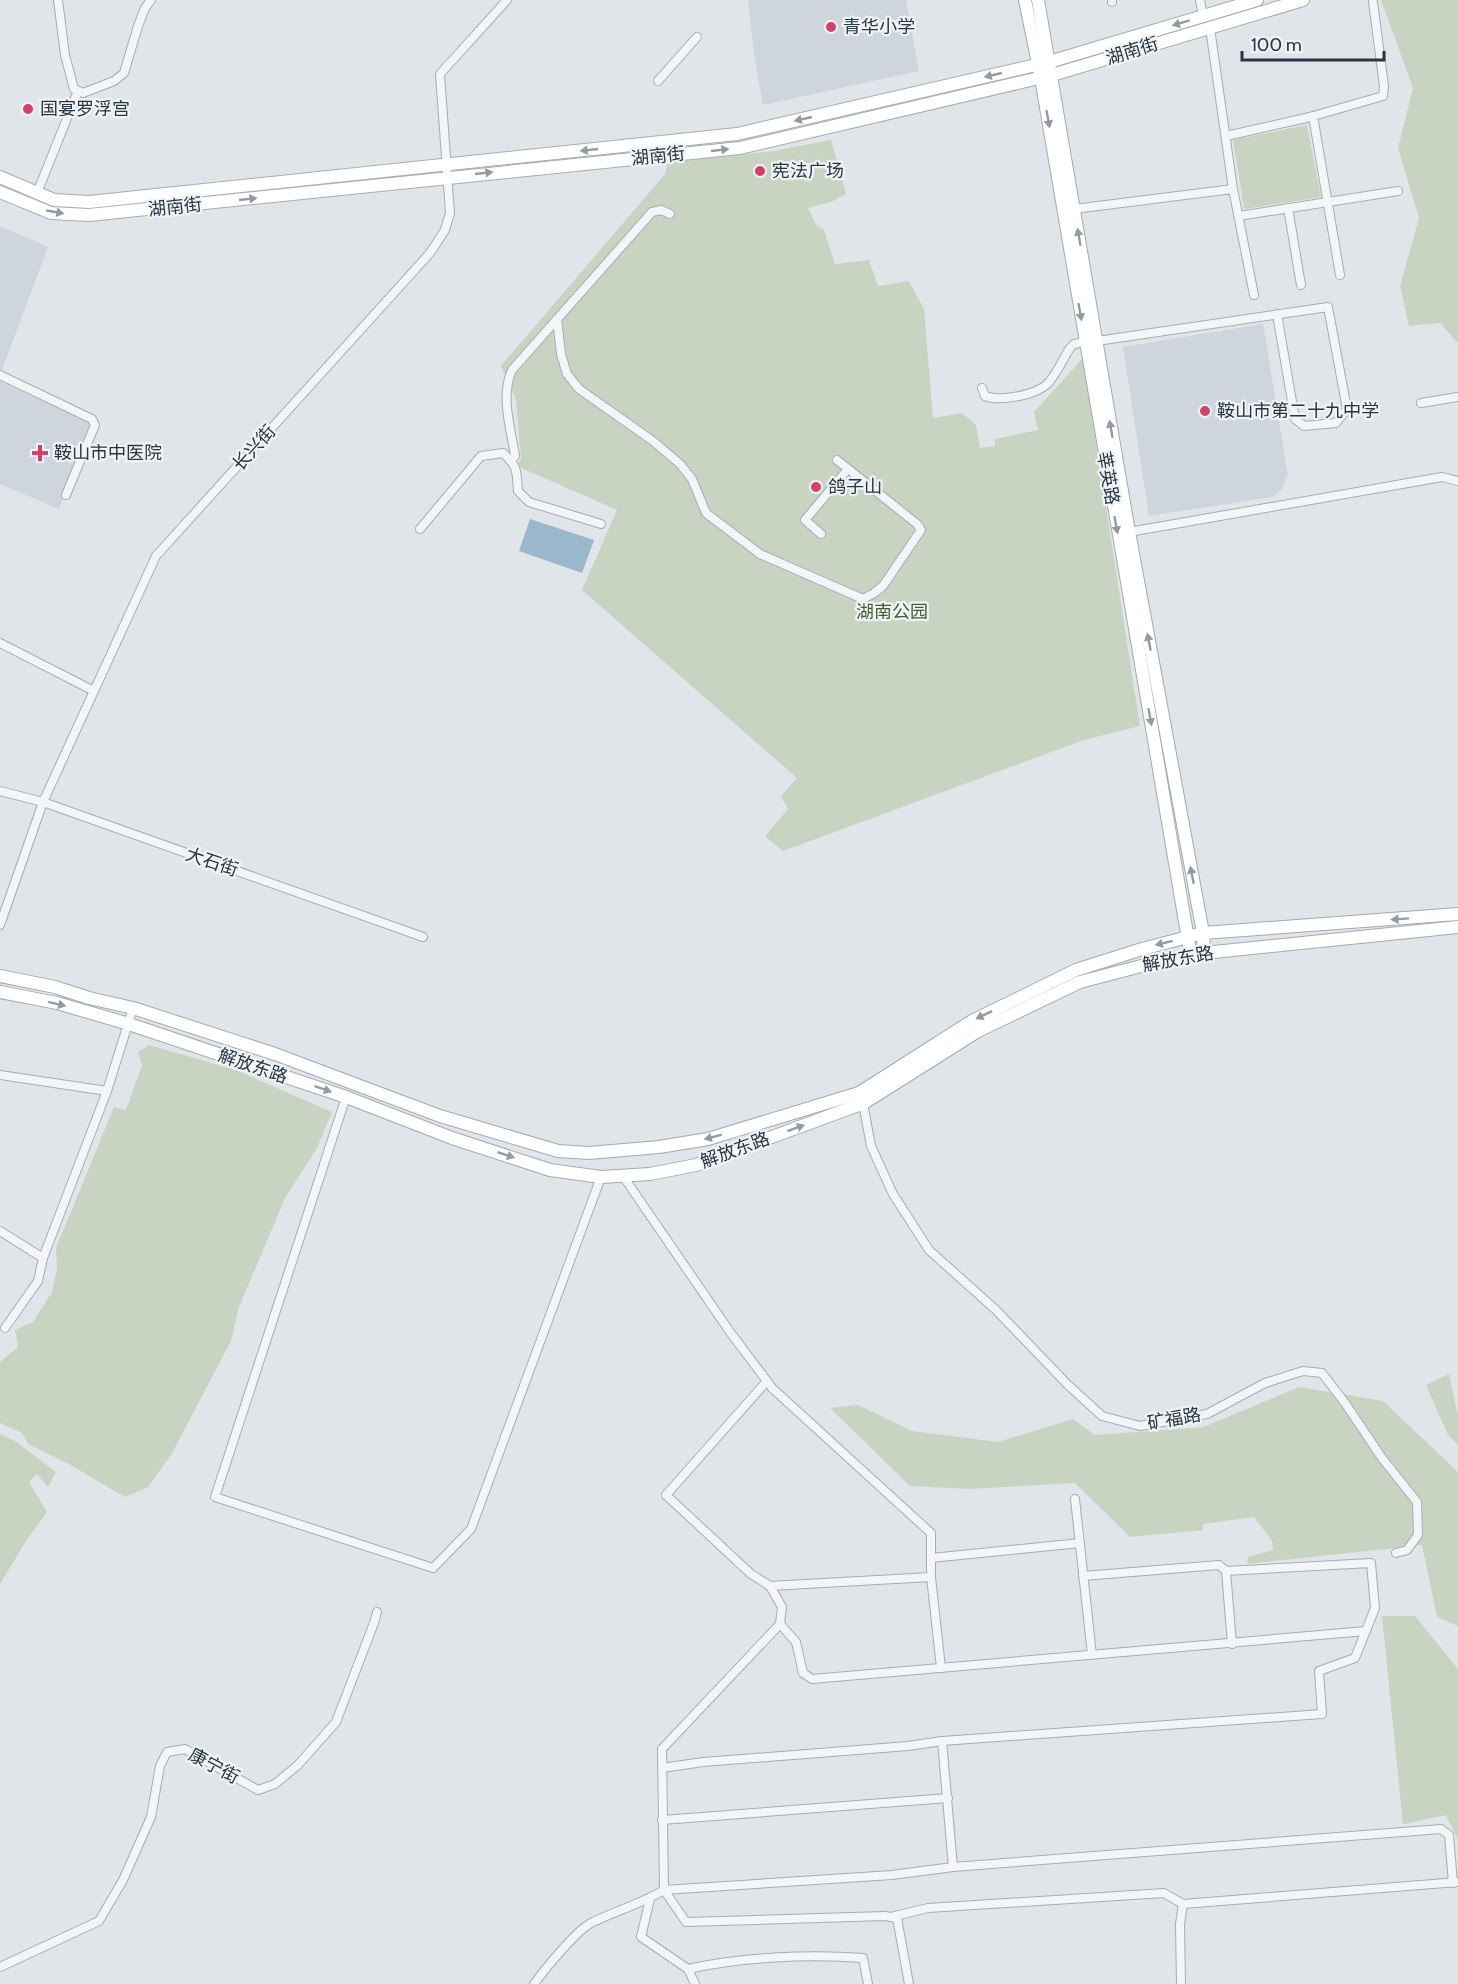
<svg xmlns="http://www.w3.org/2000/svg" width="1458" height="1984" viewBox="0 0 1458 1984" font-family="Cabin,'Noto Sans SC',sans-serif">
	<rect width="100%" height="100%" fill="#e0e5ea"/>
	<g fill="#ced5dc">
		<polygon points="748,0 906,0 919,71 763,105 754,55"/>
		<polygon points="0,226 48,247 0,375"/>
		<polygon points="1263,324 1288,475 1281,490 1272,497 1149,516 1123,347"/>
		<polygon points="0,381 90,423 59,509 0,484"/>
	</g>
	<g fill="#c8d4c1">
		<polygon points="1381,0 1458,0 1458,343 1440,323 1409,326 1400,286 1419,218 1398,148 1413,88"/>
		<polygon points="1307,125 1321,197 1244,209 1233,140"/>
		<polygon points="831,140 846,194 831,202 808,208 816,225 824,230 835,264 869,260 878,286 909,281 924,309 933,418 962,413 976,425 980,448 995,446 995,439 1038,430 1034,412 1083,358 1140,726 1084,740 783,851 765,836 788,809 781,796 797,778 582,590 617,510 517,466 521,459 516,400 501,366 665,174 668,162 773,151"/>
		<polygon points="149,1045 236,1070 332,1112 317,1148 285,1198 239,1307 231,1341 171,1455 148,1487 125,1497 67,1463 28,1444 22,1433 0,1423 0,1362 18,1347 15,1330 33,1322 52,1292 57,1269 56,1248 114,1107 126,1110 142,1065 138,1052"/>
		<polygon points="1449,1374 1458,1416 1458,1445 1448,1435 1426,1385"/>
		<polygon points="1299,1387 1383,1401 1458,1472 1458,1626 1437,1617 1422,1545 1247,1564 1248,1557 1273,1550 1272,1541 1254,1517 1203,1524 1203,1530 1130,1537 1075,1483 969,1489 910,1486 830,1408 858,1405 912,1431 998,1442 1073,1419 1095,1435 1204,1427"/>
		<polygon points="0,1434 15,1441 56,1472 48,1487 37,1474 29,1482 47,1512 26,1541 0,1584"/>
		<polygon points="1382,1616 1415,1616 1458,1669 1458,1840 1446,1815 1403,1824"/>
	</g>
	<polygon fill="#9ab8cb" points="530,519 594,540 582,573 519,551"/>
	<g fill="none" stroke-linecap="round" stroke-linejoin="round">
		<g stroke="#a5adb4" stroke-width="10">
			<g id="street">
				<polyline points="58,0 65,55 74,89 83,93 114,81 124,73 138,26 145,8 151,0"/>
				<polyline points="1112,0 1112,2"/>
				<polyline points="1200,0 1203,16"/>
				<polyline points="1210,28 1233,189 1254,295"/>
				<polyline points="658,81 697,37"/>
				<polyline points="1313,116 1340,275"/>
				<polyline points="1226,136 1310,117 1383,96 1384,86 1373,2"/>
				<polyline points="37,193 78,91"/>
				<polyline points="1288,208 1301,285"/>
				<polyline points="1074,209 1233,189"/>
				<polyline points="1239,216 1398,191"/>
				<polyline points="557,319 561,354 567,374 579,389 653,441 680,464 692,479 706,513 760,554 863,599 874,593 883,586 921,530 917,524 837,460"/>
				<polyline points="1097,341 1328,307 1347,409 1336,423 1304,426 1295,419 1277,314"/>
				<polyline points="0,375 92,419 95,425 66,495"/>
				<path d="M982,388L985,396C1000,402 1038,395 1049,382C1057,373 1063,359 1070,348L1074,344L1085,342"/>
				<polyline points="1421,403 1458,397"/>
				<path d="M511,461L515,456C511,429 500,396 512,370L652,212L661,210L670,214"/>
				<path d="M420,529L481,456L503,453C519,468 516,471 518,491L529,502L601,524"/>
				<polyline points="1129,532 1442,477 1458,481"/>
				<polyline points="821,534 805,520 848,469"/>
				<polyline points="0,643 94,691"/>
				<polyline points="0,791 43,802 423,937"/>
				<polyline points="0,925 43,802 156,556 430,253 445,230 450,213 440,74 507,0"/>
				<polyline points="0,1075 107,1091"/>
				<polyline points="346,1097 215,1497 433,1568 471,1529 601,1177"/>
				<polyline points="862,1098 871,1146 893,1194 929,1250 996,1310 1067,1384 1102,1416 1140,1426 1207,1414 1265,1383 1303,1371 1322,1373 1345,1403 1382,1458 1417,1502 1418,1535 1407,1550 1396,1553"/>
				<polyline points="623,1176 730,1332 767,1381 772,1388 931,1533 931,1577 770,1586 751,1574 666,1495 767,1381"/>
				<polyline points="0,1231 43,1258"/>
				<polyline points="5,1328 38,1281 43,1258 107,1091 133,1008"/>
				<polyline points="1075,1499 1092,1655"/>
				<polyline points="931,1558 1080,1543"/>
				<polyline points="1226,1571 1232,1644"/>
				<polyline points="931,1577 941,1668"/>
				<polyline points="780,1624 796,1642 803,1673 812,1679 1366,1631"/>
				<polyline points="942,1741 953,1867"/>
				<polyline points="662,1768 703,1762 908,1746 942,1741 1322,1714 1319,1671 1355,1658 1375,1608 1371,1563 1226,1571 1219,1565 1083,1576"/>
				<polyline points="662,1820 948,1798"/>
				<polyline points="664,1890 892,1875 953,1867 1441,1829 1449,1835 1453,1883"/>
				<polyline points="664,1890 686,1922 885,1916 897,1918 909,1984"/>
				<polyline points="650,1899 641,1937 688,1969 695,1984"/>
				<polyline points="891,1917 928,1908 1164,1893 1183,1904 1458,1882"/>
				<polyline points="0,1967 99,1921 123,1880 151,1817 160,1766 167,1752 185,1749 258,1790 275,1784 298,1765 336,1722 374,1623 377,1612"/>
				<path d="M688,1969C742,1957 808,1954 863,1958L868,1984"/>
				<path d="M534,1984C545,1969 576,1931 591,1923C615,1911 641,1904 664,1890L662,1749L780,1624L782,1607L770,1586"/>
				<polyline points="1181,1984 1180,1924 1183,1904"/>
			</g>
		</g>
		<g stroke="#a5adb4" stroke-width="14">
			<g id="secondary">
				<polyline points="0,177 54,200 89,202 737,134 1049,62 1257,0"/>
				<polyline points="0,192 51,213 89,215 740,148 1052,75 1303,0"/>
			</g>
		</g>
		<g stroke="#9fabb6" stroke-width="14">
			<g id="primary">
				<polyline points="1025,0 1041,78 1189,945"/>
				<polyline points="1038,0 1129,532 1203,933 1204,953"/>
				<polyline points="0,976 55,987 89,998 133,1008 275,1054 440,1116 558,1151 589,1153 659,1147 708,1139 859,1093 972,1021 1076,970 1142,949 1203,933 1458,914"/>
				<polyline points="0,992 57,1003 129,1024 346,1097 452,1138 550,1170 601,1177 650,1174 696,1165 864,1103 978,1031 1080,982 1145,965 1204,953 1458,927"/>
			</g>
		</g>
		<use href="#street" stroke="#f3f5f8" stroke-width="8"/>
		<use href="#secondary" stroke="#fff" stroke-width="12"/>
		<use href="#primary" stroke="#fff" stroke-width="12"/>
	</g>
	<defs><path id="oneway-solid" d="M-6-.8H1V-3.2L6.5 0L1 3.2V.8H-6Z" transform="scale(1.5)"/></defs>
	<g fill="#949aa0">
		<use href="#oneway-solid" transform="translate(1181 23) rotate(163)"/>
		<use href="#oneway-solid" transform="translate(993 75) rotate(167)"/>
		<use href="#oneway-solid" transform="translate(803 119) rotate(167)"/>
		<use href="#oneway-solid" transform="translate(1048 119) rotate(80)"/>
		<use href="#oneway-solid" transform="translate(589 150) rotate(174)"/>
		<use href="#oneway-solid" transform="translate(720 150) rotate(-6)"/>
		<use href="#oneway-solid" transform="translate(484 173) rotate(-6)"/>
		<use href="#oneway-solid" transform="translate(248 199) rotate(-6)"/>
		<use href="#oneway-solid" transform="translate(55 212) rotate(10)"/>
		<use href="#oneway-solid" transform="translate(1079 237) rotate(-100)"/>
		<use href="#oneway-solid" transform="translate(1080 312) rotate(80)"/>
		<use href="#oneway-solid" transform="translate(1111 429) rotate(-100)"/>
		<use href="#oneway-solid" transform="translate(1116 525) rotate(80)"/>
		<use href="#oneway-solid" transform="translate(1149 642) rotate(-101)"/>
		<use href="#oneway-solid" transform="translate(1150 717) rotate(80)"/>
		<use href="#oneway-solid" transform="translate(1192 875) rotate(-101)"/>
		<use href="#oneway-solid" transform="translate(1400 919) rotate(176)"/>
		<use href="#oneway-solid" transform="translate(1164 943) rotate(166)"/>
		<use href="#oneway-solid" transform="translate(57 1004) rotate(14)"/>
		<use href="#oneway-solid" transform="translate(984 1015) rotate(154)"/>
		<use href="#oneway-solid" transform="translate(323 1089) rotate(19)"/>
		<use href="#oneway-solid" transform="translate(796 1128) rotate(-20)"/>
		<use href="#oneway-solid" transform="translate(713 1137) rotate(165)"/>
		<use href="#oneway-solid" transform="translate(506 1155) rotate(18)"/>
	</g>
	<g fill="#d3416a" stroke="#f0f4f7" stroke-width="2">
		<circle cx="831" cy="27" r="6"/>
		<circle cx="28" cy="109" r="6"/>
		<circle cx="760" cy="171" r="6"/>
		<circle cx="1205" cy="411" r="6"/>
		<path d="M37 444h6v6h6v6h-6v6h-6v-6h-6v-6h6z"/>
		<circle cx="816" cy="487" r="6"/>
	</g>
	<g text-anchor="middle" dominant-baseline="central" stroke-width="4.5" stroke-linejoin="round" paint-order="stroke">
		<g font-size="18" fill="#283542" stroke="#f0f4f7" text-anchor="start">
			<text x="843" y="27">青华小学</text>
			<text x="40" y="109">国宴罗浮宫</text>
			<text x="772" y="171">宪法广场</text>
			<text x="1217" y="411">鞍山市第二十九中学</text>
			<text x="54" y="453">鞍山市中医院</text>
			<text x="828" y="487">鸽子山</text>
		</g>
		<g font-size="18" fill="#283542" stroke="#f0f4f7">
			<text transform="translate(1132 51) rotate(-17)">湖南街</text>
			<text transform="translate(658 156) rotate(-6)">湖南街</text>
			<text transform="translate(175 207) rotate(-6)">湖南街</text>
			<text transform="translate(254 448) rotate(-48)">长兴街</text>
			<text transform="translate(1108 478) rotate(80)">莘英路</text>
			<text transform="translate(212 862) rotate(19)">大石街</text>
			<text transform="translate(1178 959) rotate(-10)">解放东路</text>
			<text transform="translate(253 1066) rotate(19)">解放东路</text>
			<text transform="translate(735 1150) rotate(-20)">解放东路</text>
			<text transform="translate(1174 1419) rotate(-10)">矿福路</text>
			<text transform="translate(214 1766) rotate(28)">康宁街</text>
		</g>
		<g font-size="18" fill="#425e35" stroke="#f0f4f7">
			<text x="892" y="612">湖南公园</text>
		</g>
	</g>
	<path d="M1242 51v9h142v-9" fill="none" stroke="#283542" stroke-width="3"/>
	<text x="1251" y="51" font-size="18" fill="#283542" stroke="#f0f4f7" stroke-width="4.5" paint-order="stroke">100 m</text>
</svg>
